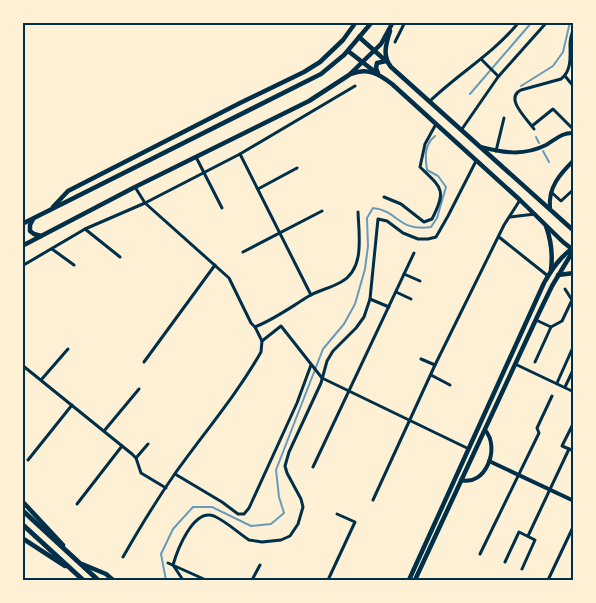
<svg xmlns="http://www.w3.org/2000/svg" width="596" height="603" viewBox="0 0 596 603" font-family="Lato,sans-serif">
	<rect width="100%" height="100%" fill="#fdf0d5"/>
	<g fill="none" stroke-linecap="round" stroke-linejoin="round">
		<g stroke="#669bbc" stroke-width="2">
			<polyline points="521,86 553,66 563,52 570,22"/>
			<polyline points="470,94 532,22"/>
			<polyline points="536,137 539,143"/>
			<polyline points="543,151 549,162"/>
			<polyline points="572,285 574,285"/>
			<path d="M166,580L161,554L173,529L193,507H212L251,526L271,524L284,513L279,497L276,470L323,349L344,324L355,304L365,269L368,246L367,218L373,208C399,211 398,232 431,227L437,218L446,187L438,176L427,170C425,157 424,145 435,136"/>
		</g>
		<g stroke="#003049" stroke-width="3">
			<polyline points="395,42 405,22"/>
			<polyline points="481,59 498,76"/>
			<polyline points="565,76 574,87"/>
			<path d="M430,101C459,73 493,54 519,22"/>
			<polyline points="532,126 553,109 574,130"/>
			<polyline points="462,129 498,77 547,22"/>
			<path d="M534,129C527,119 504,98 521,90L561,79C572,71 570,56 570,44C570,38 572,33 574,27"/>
			<polyline points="496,151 504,118"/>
			<polyline points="240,154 311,295"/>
			<polyline points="196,157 222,208"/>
			<polyline points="135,187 145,203 229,278 251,323 255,327"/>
			<polyline points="258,189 297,168"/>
			<polyline points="551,192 561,201 574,189"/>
			<path d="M384,197L401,204L424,222L432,219C447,190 442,188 420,167L425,144L436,124"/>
			<polyline points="510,217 535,214"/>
			<polyline points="85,229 120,257"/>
			<polyline points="499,237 548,276"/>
			<polyline points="52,249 74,265"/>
			<polyline points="243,252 322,211"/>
			<polyline points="22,266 85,229 145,203 240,154 355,86"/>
			<polyline points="404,274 420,281"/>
			<polyline points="396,292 411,299"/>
			<polyline points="370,299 389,307"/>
			<polyline points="536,320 551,327 562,321 572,300 565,289"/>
			<polyline points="262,341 281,326 322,378 469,449"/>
			<polyline points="421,359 435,365"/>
			<polyline points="144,362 215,265"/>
			<polyline points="535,362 551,327"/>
			<polyline points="515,364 574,392"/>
			<polyline points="22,365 132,454 136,458 141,473 166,488"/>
			<polyline points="431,375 450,385"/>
			<polyline points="41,380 68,349"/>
			<polyline points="557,383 574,345"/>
			<polyline points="565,387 574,368"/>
			<polyline points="574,422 562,446 574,451"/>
			<polyline points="104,431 139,389"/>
			<polyline points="136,458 148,444"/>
			<polyline points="28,460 72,405"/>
			<polyline points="313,467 414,253"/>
			<polyline points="175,474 222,502 238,514 244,514 249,508 297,403 311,365"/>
			<polyline points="373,500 435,365 504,225 520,200"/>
			<polyline points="77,504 122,446"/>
			<polyline points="528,536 569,449"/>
			<polyline points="480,554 539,433 537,428 552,396"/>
			<path d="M123,557C139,529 156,501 174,475C203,434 236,396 261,352L262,341L255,327C275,319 291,307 309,296C319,290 331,288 341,282C365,269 359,236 358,212"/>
			<polyline points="505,562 519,532 535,540 522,569"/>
			<polyline points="168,563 206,580"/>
			<path d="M183,580L173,565C177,551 193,508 214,516C227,522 237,532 249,540L262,542L281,540L290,536L298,524L303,507L301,499L287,473L285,466L289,452L321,383L327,361L333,351L356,328L364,317L370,299L378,219L387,221L403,233L418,239H428L436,237L448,216L476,161"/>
			<polyline points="252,580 260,565"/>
			<polyline points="328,580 355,522 337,514"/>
			<polyline points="548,580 574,525"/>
		</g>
		<g stroke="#003049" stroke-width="4">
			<path d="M481,147C504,153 524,156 546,145C555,140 562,132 574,133"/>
			<path d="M550,208C548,187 560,174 574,160"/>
			<polyline points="489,461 574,501"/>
			<path d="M461,480C485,487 501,448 485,430"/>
		</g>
		<g stroke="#003049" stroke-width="4.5">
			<path d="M390,31C386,44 382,56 391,67L574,231"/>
			<polyline points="359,37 386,61"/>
			<polyline points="348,51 374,71"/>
			<polyline points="378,73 376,68 377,63 386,61"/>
			<path d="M351,74C367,67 379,74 392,84L520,200L563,242L572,249"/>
			<path d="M546,226C551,240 553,254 551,270"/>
			<polyline points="558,275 574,273"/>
			<polyline points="82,564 106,574 113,580"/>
			<path d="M409,580L544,283C552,269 560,257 574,247"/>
			<polyline points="415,580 538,315 552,286 570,256 572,248"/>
		</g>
		<g stroke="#003049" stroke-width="4.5">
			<polyline points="53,207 68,191 240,103 304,72 320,62 343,40 356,22"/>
			<polyline points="33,219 30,225 30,231 34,234 41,236"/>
			<polyline points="22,224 321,74 344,55 372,22"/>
			<polyline points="22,246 135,187 309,101 349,75 381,44 393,22"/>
			<polyline points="22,501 63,545"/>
			<polyline points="22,538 65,566"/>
		</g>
		<g stroke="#003049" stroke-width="5">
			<polyline points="22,510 98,580"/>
			<polyline points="22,524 83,580"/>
		</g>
	</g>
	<rect width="596" height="603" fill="none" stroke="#fdf0d5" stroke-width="48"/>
	<rect x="24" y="24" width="548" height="555" fill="none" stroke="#003049" stroke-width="2"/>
</svg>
